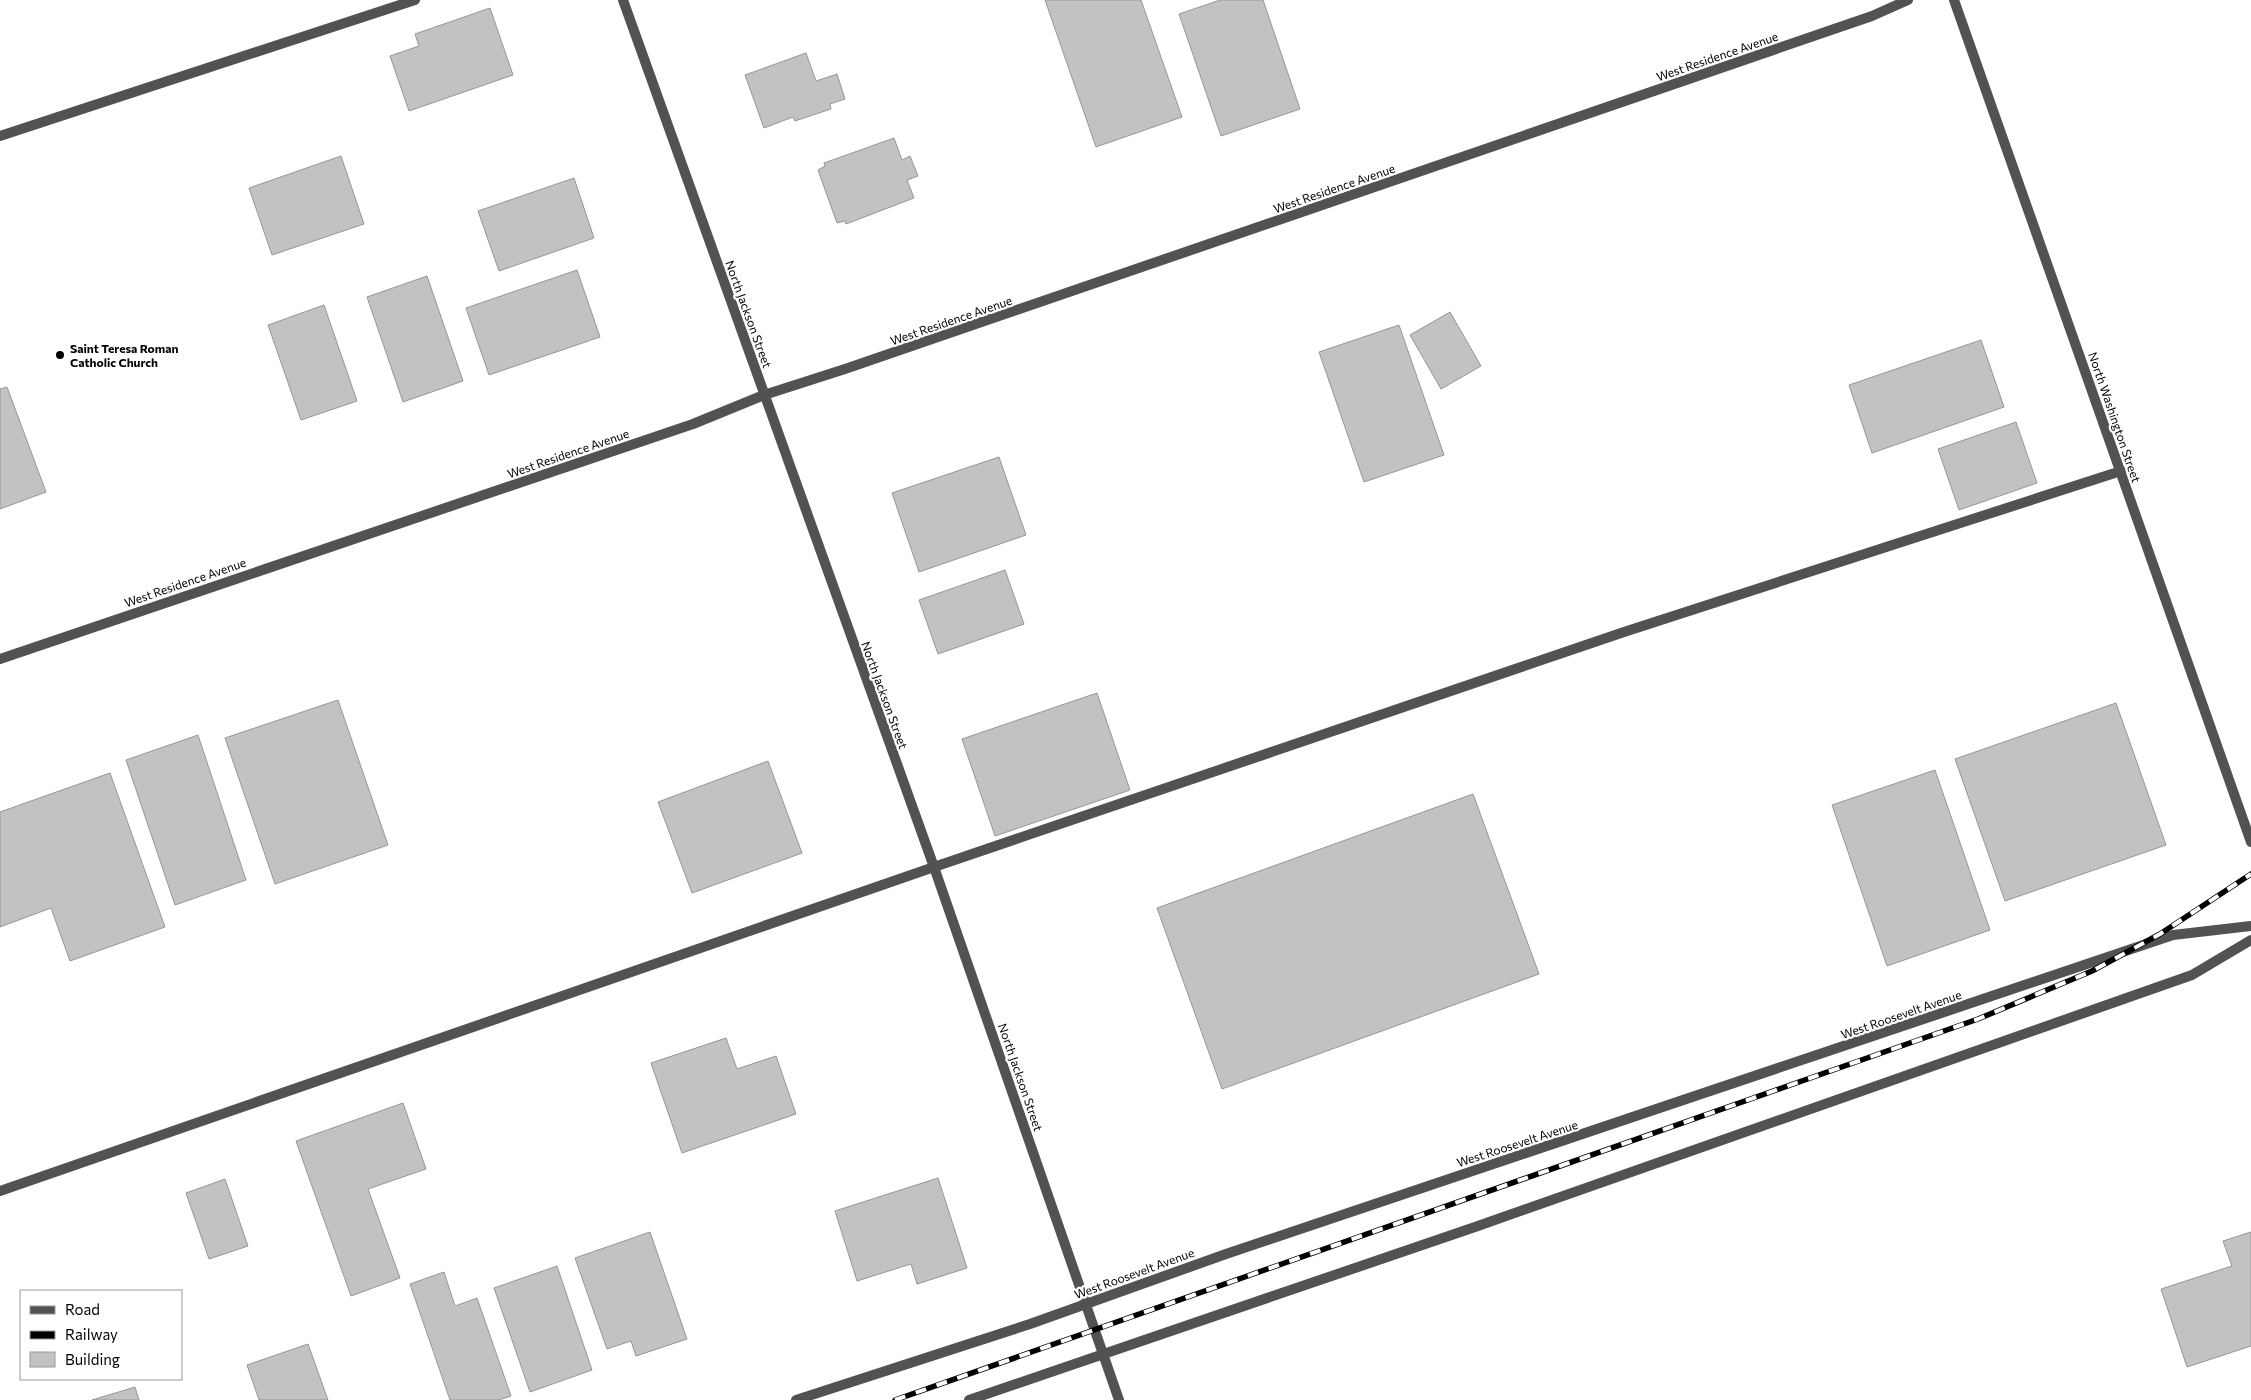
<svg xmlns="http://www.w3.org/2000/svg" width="2251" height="1400" viewBox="0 0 2251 1400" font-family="Commissioner,sans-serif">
	<rect width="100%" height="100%" fill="#fff"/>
	<g fill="#c2c2c2" stroke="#969696">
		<polygon points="1045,0 1141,0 1182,117 1096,147"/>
		<polygon points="1220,0 1263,0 1300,109 1221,136 1179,14"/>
		<polygon points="490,8 513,75 409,111 390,56 419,46 415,34"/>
		<polygon points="806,53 816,81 837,74 845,99 830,104 831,109 795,121 793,117 764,128 745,75"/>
		<polygon points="894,138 902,160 910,156 918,176 907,180 914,198 846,224 845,221 837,223 818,170 825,166 824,163"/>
		<polygon points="341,156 364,224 272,255 249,188"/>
		<polygon points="574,178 594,238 499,271 478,211"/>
		<polygon points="577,270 600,337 489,375 466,308"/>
		<polygon points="427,276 463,381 403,402 367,297"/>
		<polygon points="324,305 357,401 301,420 268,325"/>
		<polygon points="1450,312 1481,366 1441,389 1410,335"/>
		<polygon points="1399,325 1444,455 1364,482 1319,352"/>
		<polygon points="1981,340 2004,407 1872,453 1849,385"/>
		<polygon points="7,387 46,492 0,509 0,389"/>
		<polygon points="2016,422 2037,483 1959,510 1938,449"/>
		<polygon points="999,457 1026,535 919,572 892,493"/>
		<polygon points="1005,570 1024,624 938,654 919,600"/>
		<polygon points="1097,693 1130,790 995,836 962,739"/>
		<polygon points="338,700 388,845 275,884 225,738"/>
		<polygon points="2116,703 2166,845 2005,901 1955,759"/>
		<polygon points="198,735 246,880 175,905 126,760"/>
		<polygon points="768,761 802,853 692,893 658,802"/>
		<polygon points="1935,770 1990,930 1887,966 1832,805"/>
		<polygon points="110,773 165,927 70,961 51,908 0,927 0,812"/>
		<polygon points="1473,794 1539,974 1222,1089 1157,908"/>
		<polygon points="726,1038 737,1069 776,1056 796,1114 682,1153 651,1063"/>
		<polygon points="403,1103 426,1169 368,1189 400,1278 351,1296 296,1141"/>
		<polygon points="938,1178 967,1268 917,1284 911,1264 857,1281 835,1211"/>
		<polygon points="225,1179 248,1246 209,1259 186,1193"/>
		<polygon points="650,1232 687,1339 636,1356 631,1341 607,1349 575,1258"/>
		<polygon points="2251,1232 2251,1346 2187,1367 2161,1289 2232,1266 2223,1241"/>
		<polygon points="557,1266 592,1370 530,1392 494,1288"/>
		<polygon points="444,1272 455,1306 477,1298 511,1396 499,1400 450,1400 410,1284"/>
		<polygon points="308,1344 328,1400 259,1400 247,1365"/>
		<polygon points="135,1387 139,1400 92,1400"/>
	</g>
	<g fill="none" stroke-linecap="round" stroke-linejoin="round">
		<g stroke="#525252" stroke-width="10">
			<polyline points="0,136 415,0"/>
			<polyline points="0,1191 934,867 1624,632 2121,471"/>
		</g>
		<g stroke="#525252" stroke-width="10">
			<polyline points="0,659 693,424 764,395 845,369 1872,16 1908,0"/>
			<polyline points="796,1400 1030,1324 1226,1254 2173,935 2251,926"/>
			<polyline points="969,1400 1475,1227 2192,975 2251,940"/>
		</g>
		<g stroke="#525252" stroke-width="10">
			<polyline points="623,0 934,867 1119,1400"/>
			<polyline points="1954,0 2251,842"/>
		</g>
		<g stroke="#000" stroke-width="5.5">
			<polyline id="rail" points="895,1400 1978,1019 2092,971 2160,934 2251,874"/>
		</g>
		<use href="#rail" stroke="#fff" stroke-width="4" stroke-dasharray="11" stroke-linecap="butt"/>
	</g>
	<circle fill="#000" stroke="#fff" stroke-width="2" cx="60" cy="355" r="5"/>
	<g text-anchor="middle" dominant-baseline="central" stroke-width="4.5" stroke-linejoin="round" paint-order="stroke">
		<g font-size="12" fill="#000" stroke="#fff">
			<text transform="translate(1717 56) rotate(-19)">West Residence Avenue</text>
			<text transform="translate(1334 188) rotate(-19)">West Residence Avenue</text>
			<text transform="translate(749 314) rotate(70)">North Jackson Street</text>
			<text transform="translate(951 320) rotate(-19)">West Residence Avenue</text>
			<text transform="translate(2115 417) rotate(71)">North Washington Street</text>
			<text transform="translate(568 453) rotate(-19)">West Residence Avenue</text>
			<text transform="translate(185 582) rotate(-19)">West Residence Avenue</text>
			<text transform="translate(885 695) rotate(70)">North Jackson Street</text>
			<text transform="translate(1901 1014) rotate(-19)">West Roosevelt Avenue</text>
			<text transform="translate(1021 1077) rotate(71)">North Jackson Street</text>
			<text transform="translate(1517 1143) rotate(-18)">West Roosevelt Avenue</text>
			<text transform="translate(1134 1273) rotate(-20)">West Roosevelt Avenue</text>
		</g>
		<g font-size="12" font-weight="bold" fill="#000" stroke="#fff" text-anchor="start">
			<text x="70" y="348">Saint Teresa Roman<tspan x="70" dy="14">Catholic Church</tspan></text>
		</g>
	</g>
	<rect x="20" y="1290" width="162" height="90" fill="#ffffff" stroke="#999999"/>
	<rect x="30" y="1306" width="25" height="8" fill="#525252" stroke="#999999"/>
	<text x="65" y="1315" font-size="15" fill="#000000">Road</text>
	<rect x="30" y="1331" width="25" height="8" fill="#000000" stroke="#999999"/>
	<text x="65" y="1340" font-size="15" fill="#000000">Railway</text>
	<rect x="30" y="1352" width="25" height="15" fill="#c2c2c2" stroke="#999999"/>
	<text x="65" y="1365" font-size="15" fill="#000000">Building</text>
</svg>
